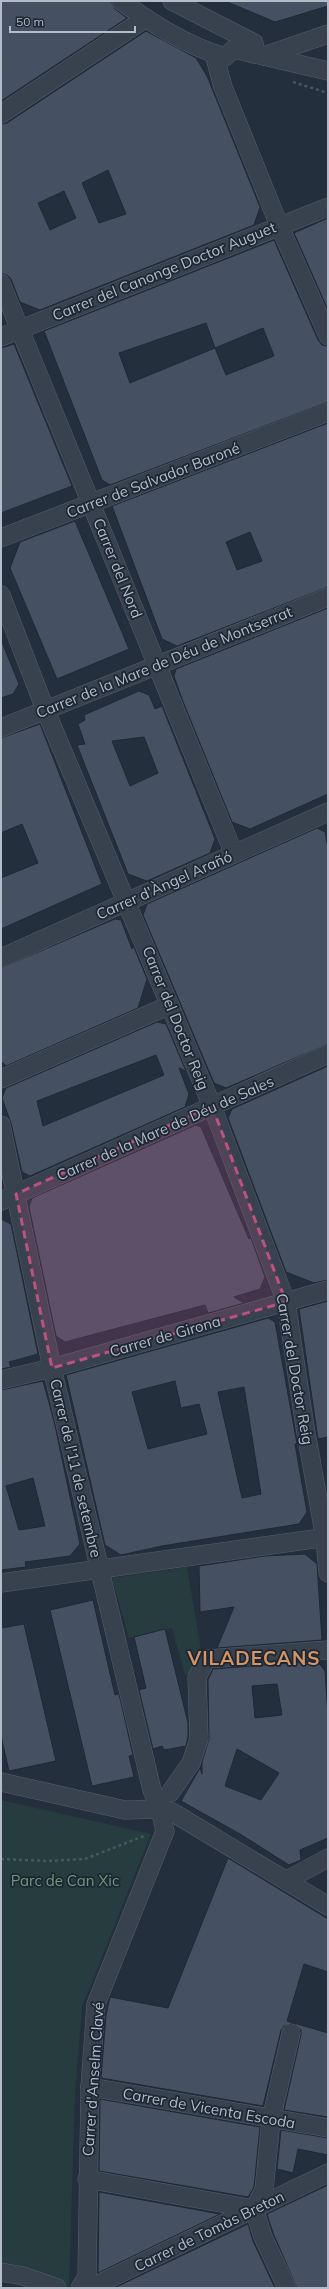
<svg xmlns="http://www.w3.org/2000/svg" width="329" height="2289" viewBox="0 0 329 2289" font-family="Mulish,sans-serif">
	<rect width="100%" height="100%" fill="#242f3e"/>
	<g fill="#263c3f">
		<polygon points="187,1567 202,1656 191,1673 185,1675 172,1628 129,1638 112,1578"/>
		<polygon points="1,1800 151,1834 82,2007 75,2092 69,2286 1,2272"/>
	</g>
	<g fill="#455162" stroke="#1f2835" fill-rule="evenodd">
		<polygon points="1,1 111,1 115,9 127,18 1,101"/>
		<polygon points="225,1 328,1 328,6 275,22"/>
		<path d="M146,31L196,58L207,76L260,207L254,225L40,310L20,302L11,279L7,275L1,273V124L7,123ZM108,170L126,214L99,223L82,183ZM64,191L76,218L50,230L38,203Z"/>
		<polygon points="328,218 328,310 294,233"/>
		<path d="M274,240L318,340L322,345L328,346V402L110,485L102,480L44,331ZM206,323L215,348L130,383L119,353ZM263,328L274,356L226,375L215,348Z"/>
		<polygon points="14,344 72,486 1,513 1,348"/>
		<path d="M328,423V587L177,646L162,639L112,506ZM250,532L262,561L237,570L226,542Z"/>
		<polygon points="75,521 129,649 57,679 10,568 20,542"/>
		<polygon points="328,608 328,794 250,829 232,822 182,699 174,676 176,669"/>
		<polygon points="1,640 19,684 13,694 1,698"/>
		<path d="M139,691L149,695L155,709L162,706L215,839L210,853L147,881L128,874L77,745L85,744L78,724L85,720L84,715ZM144,737L158,773L130,786L112,741Z"/>
		<polygon points="40,724 102,884 1,929 1,878 38,863 22,824 1,833 1,738"/>
		<polygon points="317,828 325,832 328,848 328,1044 226,1088 214,1083 143,915 147,904"/>
		<polygon points="115,919 121,920 132,949 133,945 147,979 138,1008 6,1066 1,1061 1,968"/>
		<path d="M157,1022L166,1024L186,1071L179,1068L189,1094L185,1107L30,1176L22,1172L11,1123L2,1098L6,1088ZM156,1055L164,1075L43,1126L37,1101Z"/>
		<polygon points="328,1066 328,1280 314,1283 286,1272 228,1118 232,1109"/>
		<polygon points="196,1125 201,1127 249,1239 251,1238 265,1277 260,1289 234,1297 244,1303 208,1313 205,1305 65,1342 56,1336 29,1207 32,1198"/>
		<polygon points="1,1219 11,1224 38,1354 9,1362 11,1367 1,1369"/>
		<polygon points="328,1301 328,1437 318,1439 299,1309"/>
		<path d="M268,1318L275,1322L297,1444H295L307,1512L299,1524L162,1546L121,1555L105,1545L66,1375ZM175,1381L181,1408L199,1404L207,1434L148,1449L132,1392ZM244,1387L261,1494L242,1498L218,1392Z"/>
		<path d="M43,1381L54,1421L80,1544L70,1556L25,1562L26,1567L1,1570V1390ZM33,1478L45,1526L19,1530L6,1486Z"/>
		<polygon points="305,1554 317,1564 322,1640 217,1648 234,1607 200,1612 199,1566 265,1556"/>
		<polygon points="93,1600 115,1695 119,1694 133,1755 129,1756 134,1777 92,1786 50,1610"/>
		<polygon points="24,1624 56,1761 9,1771 1,1736 1,1628"/>
		<polygon points="165,1629 188,1723 188,1737 186,1746 164,1750 162,1746 153,1749 139,1690 146,1688 134,1637"/>
		<path d="M317,1661L325,1671L328,1717V1838L300,1850L301,1860L289,1865L240,1834L181,1801L200,1768L202,1774V1762L209,1739L208,1680L213,1669ZM277,1684L282,1715L255,1718L252,1686ZM237,1749L279,1773L261,1800L225,1786Z"/>
		<polygon points="228,1858 328,1919 328,1972 304,1964 287,2021 293,2023 284,2026 281,2030 263,2106 101,2078 106,2015 110,1997 168,2008"/>
		<polygon points="294,2023 328,2033 328,2117 284,2110 301,2035 301,2030"/>
		<polygon points="100,2099 260,2127 254,2187 248,2197 99,2171"/>
		<polygon points="281,2130 328,2138 328,2155 298,2149 293,2173 277,2169"/>
		<polygon points="328,2185 328,2288 297,2288 273,2233 267,2214"/>
		<polygon points="99,2192 220,2214 98,2273"/>
		<polygon points="248,2224 253,2241 275,2288 114,2288"/>
	</g>
	<g fill="none" stroke-linecap="round" stroke-linejoin="round">
		<g stroke="#565f6c" stroke-width="19">
			<g id="street">
				<path d="M121,1C153,24 187,46 225,57L234,49L328,71"/>
				<polyline points="172,1 254,43 255,49 253,54"/>
				<polyline points="214,54 223,87 279,225 328,336"/>
				<polyline points="264,56 328,34"/>
				<polyline points="1,114 146,18"/>
				<polyline points="1,283 234,854"/>
				<polyline points="1,337 328,207"/>
				<polyline points="1,538 328,412"/>
				<polyline points="1,595 45,709 212,1106 286,1302 305,1427 325,1538 328,1573"/>
				<polyline points="1,728 328,597"/>
				<polyline points="1,958 328,812"/>
				<polyline points="1,1079 170,1005"/>
				<polyline points="1,1125 52,1368 152,1790 160,1809 165,1831 96,2004 90,2087 87,2277 80,2288"/>
				<polyline points="1,1201 328,1054"/>
				<polyline points="1,1380 52,1368 328,1290"/>
				<polyline points="1,1583 328,1537"/>
				<polyline points="1,1782 125,1810 160,1809 172,1812 328,1906"/>
				<polyline points="170,1793 191,1763 199,1739 197,1677 207,1659 328,1650"/>
				<polyline points="287,1880 328,1858"/>
				<polyline points="90,2087 328,2128"/>
				<polyline points="87,2179 254,2209"/>
				<polyline points="1,2272 23,2276 57,2288"/>
				<polyline points="90,2288 328,2173"/>
				<polyline points="287,2288 263,2237 254,2209 264,2190 271,2120 291,2033"/>
			</g>
		</g>
		<g stroke="#44595c" stroke-width="2.5" stroke-dasharray="3 3" stroke-linecap="butt">
			<polyline points="293,82 328,93"/>
			<polyline points="1,1859 47,1861 85,1859 144,1836"/>
		</g>
		<use href="#street" stroke="#38414e" stroke-width="18"/>
	</g>
	<path fill="#bd5182" fill-opacity="0.2" stroke="#bd5182" stroke-width="3" stroke-dasharray="8 5" stroke-linejoin="round" d="M212,1106L286,1302L52,1368L16,1194Z"/>
	<g text-anchor="middle" dominant-baseline="central" stroke-width="3.5" stroke-linejoin="round" paint-order="stroke">
		<g font-size="15" fill="#b4bcc9" stroke="#1d2633">
			<text transform="translate(164 271) rotate(-22)">Carrer del Canonge Doctor Auguet</text>
			<text transform="translate(153 480) rotate(-21)">Carrer de Salvador Baroné</text>
			<text transform="translate(118 568) rotate(68)">Carrer del Nord</text>
			<text transform="translate(164 662) rotate(-22)">Carrer de la Mare de Déu de Montserrat</text>
			<text transform="translate(164 885) rotate(-24)">Carrer d'Àngel Arañó</text>
			<text transform="translate(176 1018) rotate(68)">Carrer del Doctor Reig</text>
			<text transform="translate(165 1128) rotate(-24)">Carrer de la Mare de Déu de Sales</text>
			<text transform="translate(165 1336) rotate(-16)">Carrer de Girona</text>
			<text transform="translate(295 1369) rotate(80)">Carrer del Doctor Reig</text>
			<text transform="translate(76 1468) rotate(77)">Carrer de l'11 de setembre</text>
			<text transform="translate(93 2079) rotate(-86)">Carrer d'Anselm Clavé</text>
			<text transform="translate(209 2108) rotate(10)">Carrer de Vicenta Escoda</text>
			<text transform="translate(209 2231) rotate(-26)">Carrer de Tomàs Breton</text>
		</g>
		<g font-size="15" fill="#6b9a76" stroke="#1d2633">
			<text x="65" y="1880">Parc de Can Xic</text>
		</g>
		<g font-size="19" font-weight="bold" letter-spacing="1" fill="#d59563" stroke="#1d2633">
			<text x="254" y="1658">VILADECANS</text>
		</g>
	</g>
	<rect width="329" height="2289" fill="none" stroke="#b4bcc9" stroke-width="4"/>
	<path d="M10 26v6h125v-6" fill="none" stroke="#b4bcc9" stroke-width="2"/>
	<text x="16" y="26" font-size="12" fill="#b4bcc9" stroke="#1d2633" stroke-width="3" paint-order="stroke">50 m</text>
</svg>
